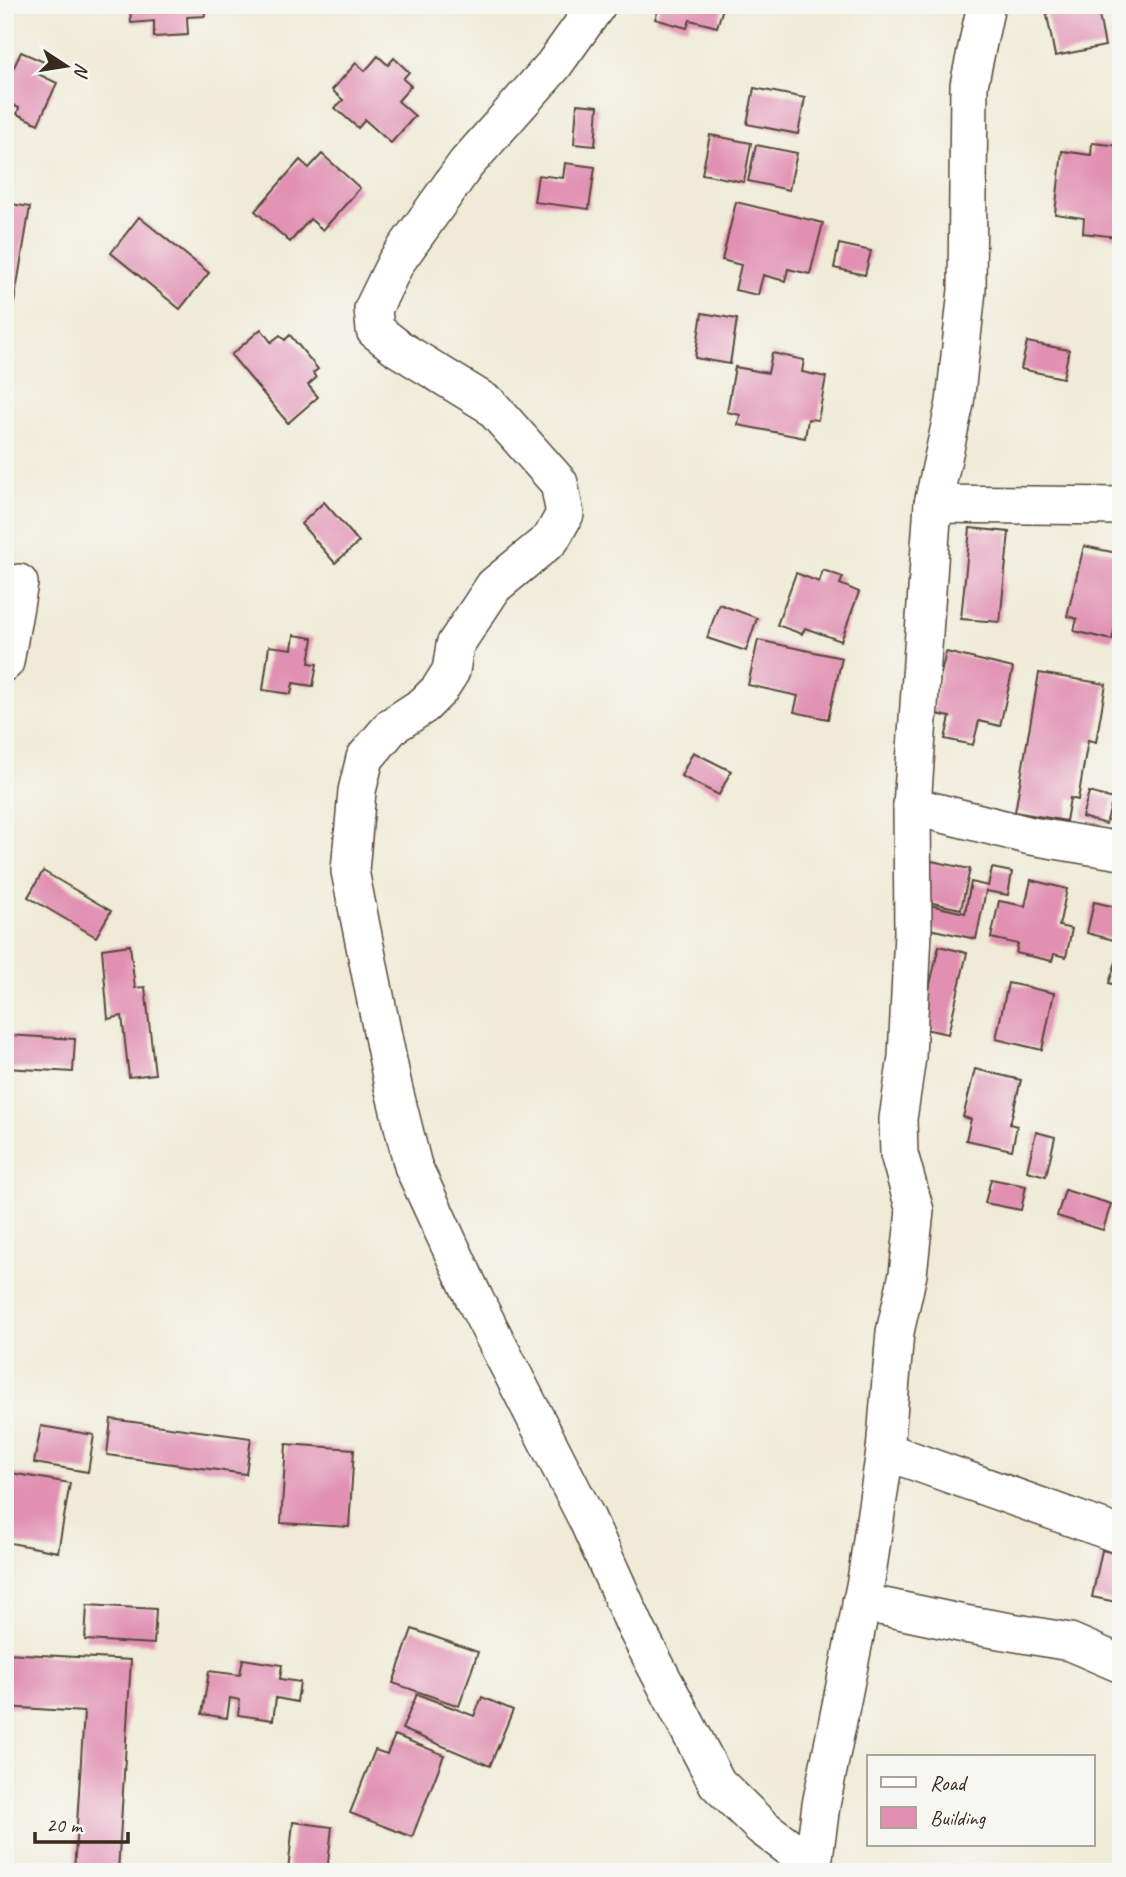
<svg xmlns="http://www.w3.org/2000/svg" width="1126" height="1877" viewBox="0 0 1126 1877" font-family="Caveat,sans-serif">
	<rect width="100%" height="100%" fill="#f6f6f2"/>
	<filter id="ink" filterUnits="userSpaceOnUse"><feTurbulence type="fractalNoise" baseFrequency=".0143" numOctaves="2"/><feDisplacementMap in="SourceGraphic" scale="14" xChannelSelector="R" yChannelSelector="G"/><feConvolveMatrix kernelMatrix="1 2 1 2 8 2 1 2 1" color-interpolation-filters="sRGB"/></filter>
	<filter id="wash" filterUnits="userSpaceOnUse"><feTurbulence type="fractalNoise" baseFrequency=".00686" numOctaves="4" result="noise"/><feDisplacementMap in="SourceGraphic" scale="28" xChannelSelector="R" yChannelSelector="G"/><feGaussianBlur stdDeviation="1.57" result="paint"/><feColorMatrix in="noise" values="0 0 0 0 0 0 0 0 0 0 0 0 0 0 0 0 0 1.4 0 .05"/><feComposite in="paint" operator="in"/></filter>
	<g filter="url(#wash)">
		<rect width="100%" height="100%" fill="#efebd7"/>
		<g id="blocks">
			<g fill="#e190b2">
				<polygon points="130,5 204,5 205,16 187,17 188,35 154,37 154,21 131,23"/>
				<polygon points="660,5 724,5 717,27 690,20 687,28 655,19"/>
				<polygon points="1045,5 1097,5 1105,46 1055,56"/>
				<polygon points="21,52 44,62 38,74 57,83 38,124 17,114 19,108 5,101 5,86"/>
				<polygon points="378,56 388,65 394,58 409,72 403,79 411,86 398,101 415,116 391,143 365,120 358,128 335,108 343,100 332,90 356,63 365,71"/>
				<polygon points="754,88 805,98 798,134 747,124"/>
				<polygon points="577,104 598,106 595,146 574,144"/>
				<polygon points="710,135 751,143 744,182 702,174"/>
				<polygon points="1092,143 1121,146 1121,222 1118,222 1117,237 1083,233 1084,218 1055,214 1062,151 1091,155"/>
				<polygon points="756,145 797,153 789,190 748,181"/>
				<polygon points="322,154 360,188 323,230 310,219 290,242 255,211 300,160 309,168"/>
				<polygon points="565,163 595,167 589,209 534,202 538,175 563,178"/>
				<polygon points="736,202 823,223 810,274 788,269 785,281 763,275 758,295 735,290 741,265 722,260"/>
				<polygon points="5,203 30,207 7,345 5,344"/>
				<polygon points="139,217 209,273 180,309 111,253"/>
				<polygon points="839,244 871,251 865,275 834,268"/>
				<polygon points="702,313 737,319 730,364 695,358"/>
				<polygon points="261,329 271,342 280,335 285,340 290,335 318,369 313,373 316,378 308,385 318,397 288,423 231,355"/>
				<polygon points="1027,342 1069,350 1063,378 1021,369"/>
				<polygon points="772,353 804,360 802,372 826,377 818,420 808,419 805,438 738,425 740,415 727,412 735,367 768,373"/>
				<polygon points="324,502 359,542 335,563 301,524"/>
				<polygon points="970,528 1009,532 1000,622 961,619"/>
				<polygon points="1084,546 1121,554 1121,602 1112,640 1074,631 1077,619 1067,616"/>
				<polygon points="823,570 843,577 840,584 859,592 841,641 805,628 802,634 777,625 796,573 819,582"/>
				<polygon points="719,604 757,618 746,651 707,638"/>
				<polygon points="294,635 313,638 309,663 317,664 313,686 293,683 291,694 263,690 269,646 292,649"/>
				<polygon points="758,640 842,658 828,719 794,712 798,696 748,685"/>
				<polygon points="946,652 1013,668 1000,726 979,721 973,745 945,739 950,717 932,713"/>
				<polygon points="1039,673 1106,684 1096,742 1088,740 1078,800 1070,798 1066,821 1015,812"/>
				<polygon points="693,752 731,771 719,795 681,776"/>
				<polygon points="1089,792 1113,799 1106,824 1082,817"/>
				<polygon points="922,859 970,869 961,909 914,899"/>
				<polygon points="992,868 1012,872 1008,895 986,891 976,939 920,927 925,904 965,913 971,882 988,886"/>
				<polygon points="43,871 111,911 96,937 28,897"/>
				<polygon points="1031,880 1067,889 1059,926 1072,929 1066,957 1054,954 1052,961 1016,953 1018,944 991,938 999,901 1025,906"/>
				<polygon points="1120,892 1121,942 1087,933 1094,902 1116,907"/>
				<polygon points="130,945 135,988 145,987 155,1074 129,1077 122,1016 108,1019 102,949"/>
				<polygon points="939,946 967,953 948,1034 920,1028"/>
				<polygon points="1116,962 1121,963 1121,987 1109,983"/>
				<polygon points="1008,983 1054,993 1042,1050 996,1039"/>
				<polygon points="5,1035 75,1039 73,1072 5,1068"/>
				<polygon points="975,1069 1021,1080 1010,1124 1017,1126 1012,1150 966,1140 971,1119 963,1117"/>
				<polygon points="1036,1132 1055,1137 1046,1176 1027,1171"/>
				<polygon points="991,1179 1026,1186 1021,1210 985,1203"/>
				<polygon points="1065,1190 1111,1204 1103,1230 1057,1216"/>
				<polygon points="111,1419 251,1438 246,1474 107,1455"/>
				<polygon points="41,1426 94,1435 88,1472 34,1463"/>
				<polygon points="286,1444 354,1449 349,1527 281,1523"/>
				<polygon points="5,1472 70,1483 58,1552 5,1542"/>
				<polygon points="1102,1550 1121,1555 1121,1603 1092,1597"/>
				<polygon points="87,1605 156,1609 154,1644 85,1640"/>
				<polygon points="412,1629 478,1652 459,1706 393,1683"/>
				<polygon points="5,1653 131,1660 118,1872 74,1872 84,1712 5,1707"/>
				<polygon points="243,1659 282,1665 280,1679 300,1682 297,1702 276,1698 273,1720 238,1715 240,1700 230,1698 227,1718 202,1714 209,1671 240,1675"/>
				<polygon points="417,1694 474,1716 482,1697 513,1710 490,1766 402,1729"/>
				<polygon points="395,1735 444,1755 412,1837 350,1813 375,1750 387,1754"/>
				<polygon points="293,1822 332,1827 327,1872 288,1872"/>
			</g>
		</g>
	</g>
	<g filter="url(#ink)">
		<use href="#blocks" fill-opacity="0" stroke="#56473a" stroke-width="2"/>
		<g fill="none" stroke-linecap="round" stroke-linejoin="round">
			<g stroke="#56473a" stroke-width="40">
				<g id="street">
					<polyline points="597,5 553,66 466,164 396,262 373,309 375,330 399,349 490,405 559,483 565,514 551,539 494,586 455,645 451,671 439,690 424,705 392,726 365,758 357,791 350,871 393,1086 413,1166 475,1300 587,1519 637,1630 717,1783 762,1827 813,1865"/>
					<polyline points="933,504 1121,506"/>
					<polyline points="5,662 19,583"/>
					<polyline points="912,806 1031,836 1121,851"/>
					<polyline points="885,1451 1115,1533"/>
					<polyline points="861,1602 964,1624 1070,1642 1121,1664"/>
					<polyline points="812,1872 821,1805 866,1581 885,1451 895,1332 908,1274 915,1211 899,1154 898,1119 907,1057 913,933 912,806 933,504 955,403 967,290 969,85 986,5"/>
				</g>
			</g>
			<use href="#street" stroke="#fff" stroke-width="37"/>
		</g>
	</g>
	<rect width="1126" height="1877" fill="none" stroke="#f6f6f2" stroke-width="28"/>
	<rect x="867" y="1755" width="228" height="91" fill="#f6f6f2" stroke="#aba49d" stroke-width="2"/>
	<rect x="881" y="1777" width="35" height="10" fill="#ffffff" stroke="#aba49d" stroke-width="2"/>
	<text x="930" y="1790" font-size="21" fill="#3b2a1e">Road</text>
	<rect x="881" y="1807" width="35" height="21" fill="#e190b2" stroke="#aba49d" stroke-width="2"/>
	<text x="930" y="1825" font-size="21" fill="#3b2a1e">Building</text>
	<g transform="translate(66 66) rotate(102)" stroke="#f6f6f2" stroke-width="5" paint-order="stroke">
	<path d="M0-5L12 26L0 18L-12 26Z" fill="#3b2a1e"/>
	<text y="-10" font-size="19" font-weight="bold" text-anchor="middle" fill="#3b2a1e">N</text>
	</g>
	<path d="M35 1832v10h93v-10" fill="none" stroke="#3b2a1e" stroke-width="3.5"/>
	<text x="46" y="1832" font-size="21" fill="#3b2a1e" stroke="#f6f6f2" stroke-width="5" paint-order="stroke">20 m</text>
</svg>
